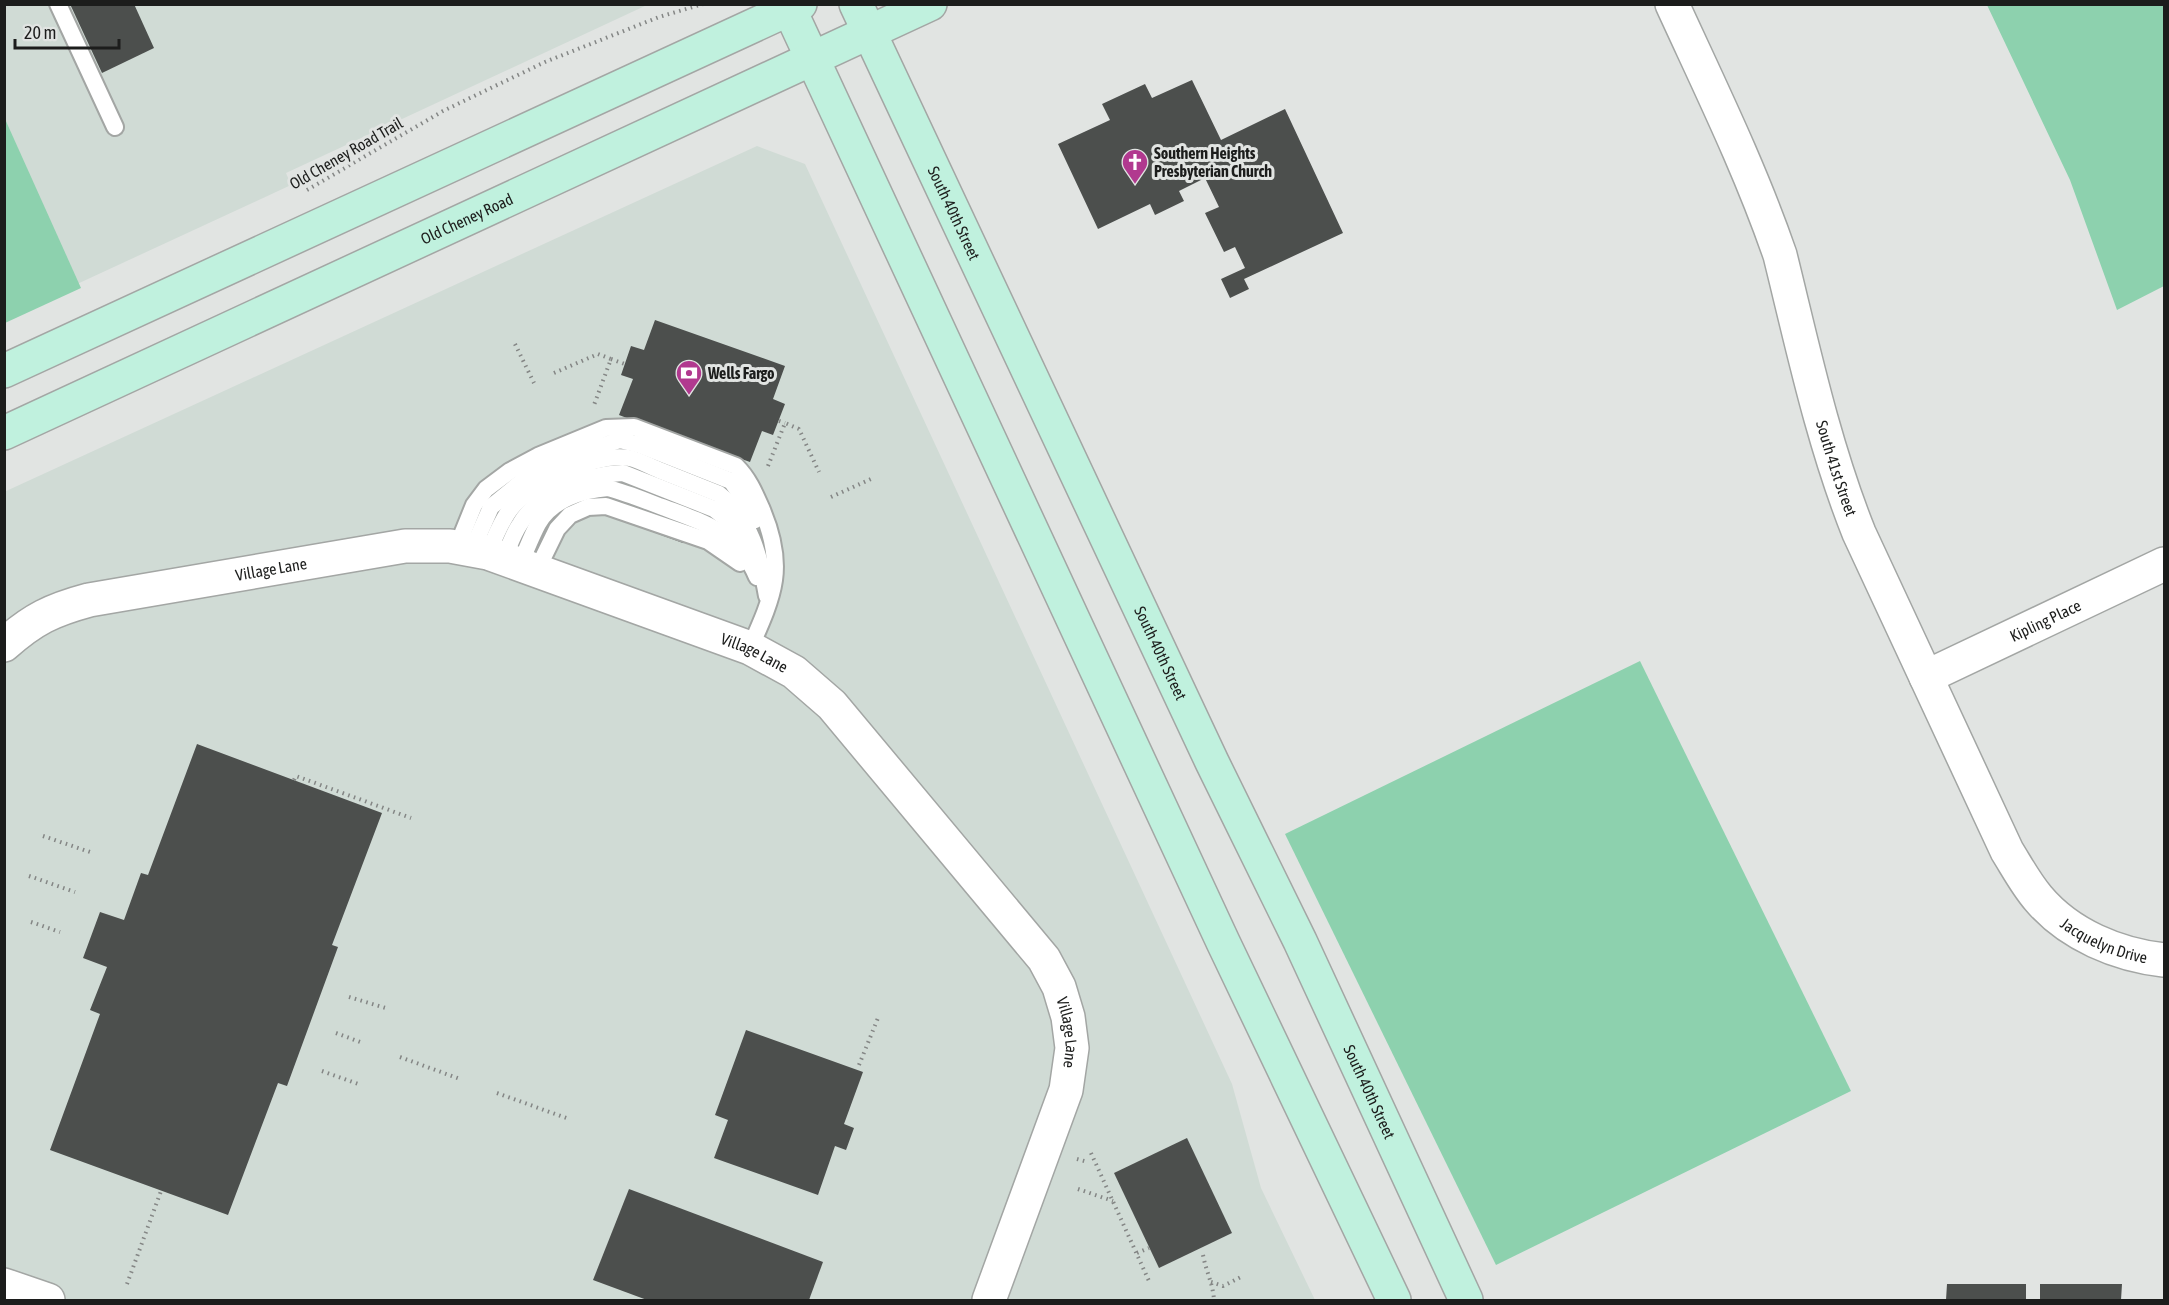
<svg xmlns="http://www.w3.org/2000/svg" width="2169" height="1305" viewBox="0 0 2169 1305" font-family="'Asap Condensed',sans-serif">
	<rect width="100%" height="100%" fill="#e1e4e2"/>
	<g fill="#d0dbd5">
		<polygon points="4,5 647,5 286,173 291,185 75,285 5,129"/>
		<polygon points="757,146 805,164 1232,1084 1261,1188 1315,1300 5,1300 4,492"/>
	</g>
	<g fill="#8dd1ae">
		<polygon points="1987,5 2164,5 2164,286 2117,310 2070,180"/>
		<polygon points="5,119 81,288 5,323 4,323"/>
		<polygon points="1640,661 1851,1091 1496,1265 1285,834"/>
	</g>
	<g fill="#4c4f4d">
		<polygon points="70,4 134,4 154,48 102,73"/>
		<polygon points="1192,80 1221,140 1285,109 1343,233 1244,279 1249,289 1230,298 1221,279 1245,268 1235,247 1224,252 1205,213 1219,207 1205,178 1179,191 1184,201 1155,215 1150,204 1098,229 1058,144 1110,120 1102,104 1145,84 1152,98"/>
		<polygon points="655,320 785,366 773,399 785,404 773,435 762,431 750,462 716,450 683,543 620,520 653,428 619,415 633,379 621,375 631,346 644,350"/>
		<polygon points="197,744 382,813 332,945 338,947 287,1086 278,1083 228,1215 50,1150 100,1014 90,1010 107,967 83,958 100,912 124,920 141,873 148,875"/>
		<polygon points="746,1030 863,1072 844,1124 854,1128 846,1150 835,1146 818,1195 714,1158 728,1120 715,1115"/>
		<polygon points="1187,1138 1232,1233 1159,1268 1114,1173"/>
		<polygon points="629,1189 823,1262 809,1300 647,1300 593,1280"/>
		<polygon points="1947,1284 2026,1284 2026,1300 1946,1300"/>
		<polygon points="2040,1284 2122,1284 2121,1300 2040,1300"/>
	</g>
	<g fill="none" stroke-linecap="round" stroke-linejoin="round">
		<g stroke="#a3a6a4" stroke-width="20">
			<g id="service">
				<polyline points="58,4 115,127"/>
				<path d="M457,547L474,505L486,489L510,471L538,456L606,428L634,427L736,466C749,479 755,494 762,510C786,567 774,594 750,648"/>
				<polyline points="472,550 491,507 531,474 559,460 620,440 640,445 731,481 750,508 755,520"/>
				<path d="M488,553C495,538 501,520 512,507C533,483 596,452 629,458C639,460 649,466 659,470C679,478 699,486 719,494C751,519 760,557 767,596"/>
				<path d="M504,558C509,547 513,534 520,524C539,492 587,474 623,473L714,509L738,528L745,540"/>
				<path d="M520,564C526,551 531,537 538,524C551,500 582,490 608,488C627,493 646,501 665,508C705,523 739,533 757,577"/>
				<polyline points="537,570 557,529 570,515 588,507 606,506 708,541 740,563"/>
			</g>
		</g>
		<g stroke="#a3a6a4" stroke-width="36">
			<g id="minor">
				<path id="s1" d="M1672,4C1710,87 1750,168 1780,255C1803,348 1823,443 1859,533L2007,851C2017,867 2026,884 2038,898C2069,935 2118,955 2164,960"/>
				<path id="s2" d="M4,645C33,619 52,610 89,600L405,546H450L488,553L750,648L794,672L832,705L1044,959L1059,987L1068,1017L1072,1048L1066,1090L989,1300"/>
				<path id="s3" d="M1926,677L2164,564"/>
				<polyline points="4,1285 48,1300"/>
			</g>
		</g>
		<g stroke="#a3a6a4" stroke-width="36">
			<g id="secondary">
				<polyline points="787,4 1223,942 1394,1300"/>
				<path id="s4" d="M856,4L1212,762L1300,941L1466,1300"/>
				<polyline points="4,371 800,4"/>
				<path id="s5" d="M4,433L930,4"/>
			</g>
		</g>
		<g stroke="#848685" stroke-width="4" stroke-dasharray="1.5 4.5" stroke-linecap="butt">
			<polyline points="307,190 443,111 545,62 659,17 703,4"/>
			<polyline points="515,344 534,383"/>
			<polyline points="611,359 625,364"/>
			<polyline points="554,373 598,354 611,359 594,405"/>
			<polyline points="779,421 785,423"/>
			<polyline points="768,466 785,423 799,429 819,472"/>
			<polyline points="831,497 871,479"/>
			<polyline points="294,780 296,776 411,818"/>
			<polyline points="43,836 90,852"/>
			<polyline points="29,876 75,892"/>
			<polyline points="31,922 60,932"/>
			<polyline points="349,997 389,1009"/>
			<polyline points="336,1033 363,1043"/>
			<polyline points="400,1057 460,1079"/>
			<polyline points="859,1065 878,1018"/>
			<polyline points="322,1071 361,1085"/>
			<polyline points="497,1093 569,1119"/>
			<polyline points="1091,1153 1149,1281"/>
			<polyline points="1077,1159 1088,1162"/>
			<polyline points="1078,1189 1113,1201"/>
			<polyline points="1137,1253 1149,1248"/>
			<path d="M1203,1255C1206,1271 1213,1284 1214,1300"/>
			<polyline points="1211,1282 1223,1286 1241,1277"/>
			<polyline points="127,1284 161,1191"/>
		</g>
		<use href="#service" stroke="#fff" stroke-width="16"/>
		<use href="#minor" stroke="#fff" stroke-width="33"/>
		<use href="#secondary" stroke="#c0f1de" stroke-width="33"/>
	</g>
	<defs>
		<g id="church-pin" transform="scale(1.35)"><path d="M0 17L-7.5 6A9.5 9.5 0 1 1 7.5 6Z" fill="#b1398f" stroke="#e1e4e2"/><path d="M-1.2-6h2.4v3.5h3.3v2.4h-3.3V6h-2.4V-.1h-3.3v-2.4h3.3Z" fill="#fff"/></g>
		<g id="bank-pin" transform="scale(1.35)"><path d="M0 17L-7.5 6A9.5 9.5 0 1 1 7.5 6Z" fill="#b1398f" stroke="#e1e4e2"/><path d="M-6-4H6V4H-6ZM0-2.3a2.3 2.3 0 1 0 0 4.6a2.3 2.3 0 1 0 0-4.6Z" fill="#fff"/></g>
	</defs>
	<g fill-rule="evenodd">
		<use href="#church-pin" x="1135" y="162"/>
		<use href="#bank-pin" x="689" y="373"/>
	</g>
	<g text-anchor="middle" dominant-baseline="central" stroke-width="6" stroke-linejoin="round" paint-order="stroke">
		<g font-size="16" fill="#1c1d1c" stroke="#e1e4e2">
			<text transform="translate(346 153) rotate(-30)">Old Cheney Road Trail</text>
			<text stroke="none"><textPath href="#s4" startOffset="231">South 40th Street</textPath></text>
			<text stroke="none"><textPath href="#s5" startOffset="510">Old Cheney Road</textPath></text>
			<text stroke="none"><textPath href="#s1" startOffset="494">South 41st Street</textPath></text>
			<text stroke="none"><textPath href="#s2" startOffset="282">Village Lane</textPath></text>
			<text stroke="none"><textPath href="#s3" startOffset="132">Kipling Place</textPath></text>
			<text stroke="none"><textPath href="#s2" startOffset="786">Village Lane</textPath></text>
			<text stroke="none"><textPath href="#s4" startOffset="717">South 40th Street</textPath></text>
			<text stroke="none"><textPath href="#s1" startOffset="1050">Jacquelyn Drive</textPath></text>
			<text stroke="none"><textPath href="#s2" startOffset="1290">Village Lane</textPath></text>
			<text stroke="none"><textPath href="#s4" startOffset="1203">South 40th Street</textPath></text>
		</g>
		<g font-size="16" font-weight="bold" fill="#1c1d1c" stroke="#e1e4e2" text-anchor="start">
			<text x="1154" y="153">Southern Heights<tspan x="1154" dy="18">Presbyterian Church</tspan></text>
			<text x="708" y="373">Wells Fargo</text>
		</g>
	</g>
	<rect width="2169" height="1305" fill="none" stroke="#1c1d1c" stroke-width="12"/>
	<path d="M15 39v9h104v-9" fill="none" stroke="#1c1d1c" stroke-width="3"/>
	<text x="24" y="39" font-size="18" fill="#1c1d1c" stroke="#e1e4e2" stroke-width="4.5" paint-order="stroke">20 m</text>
</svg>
